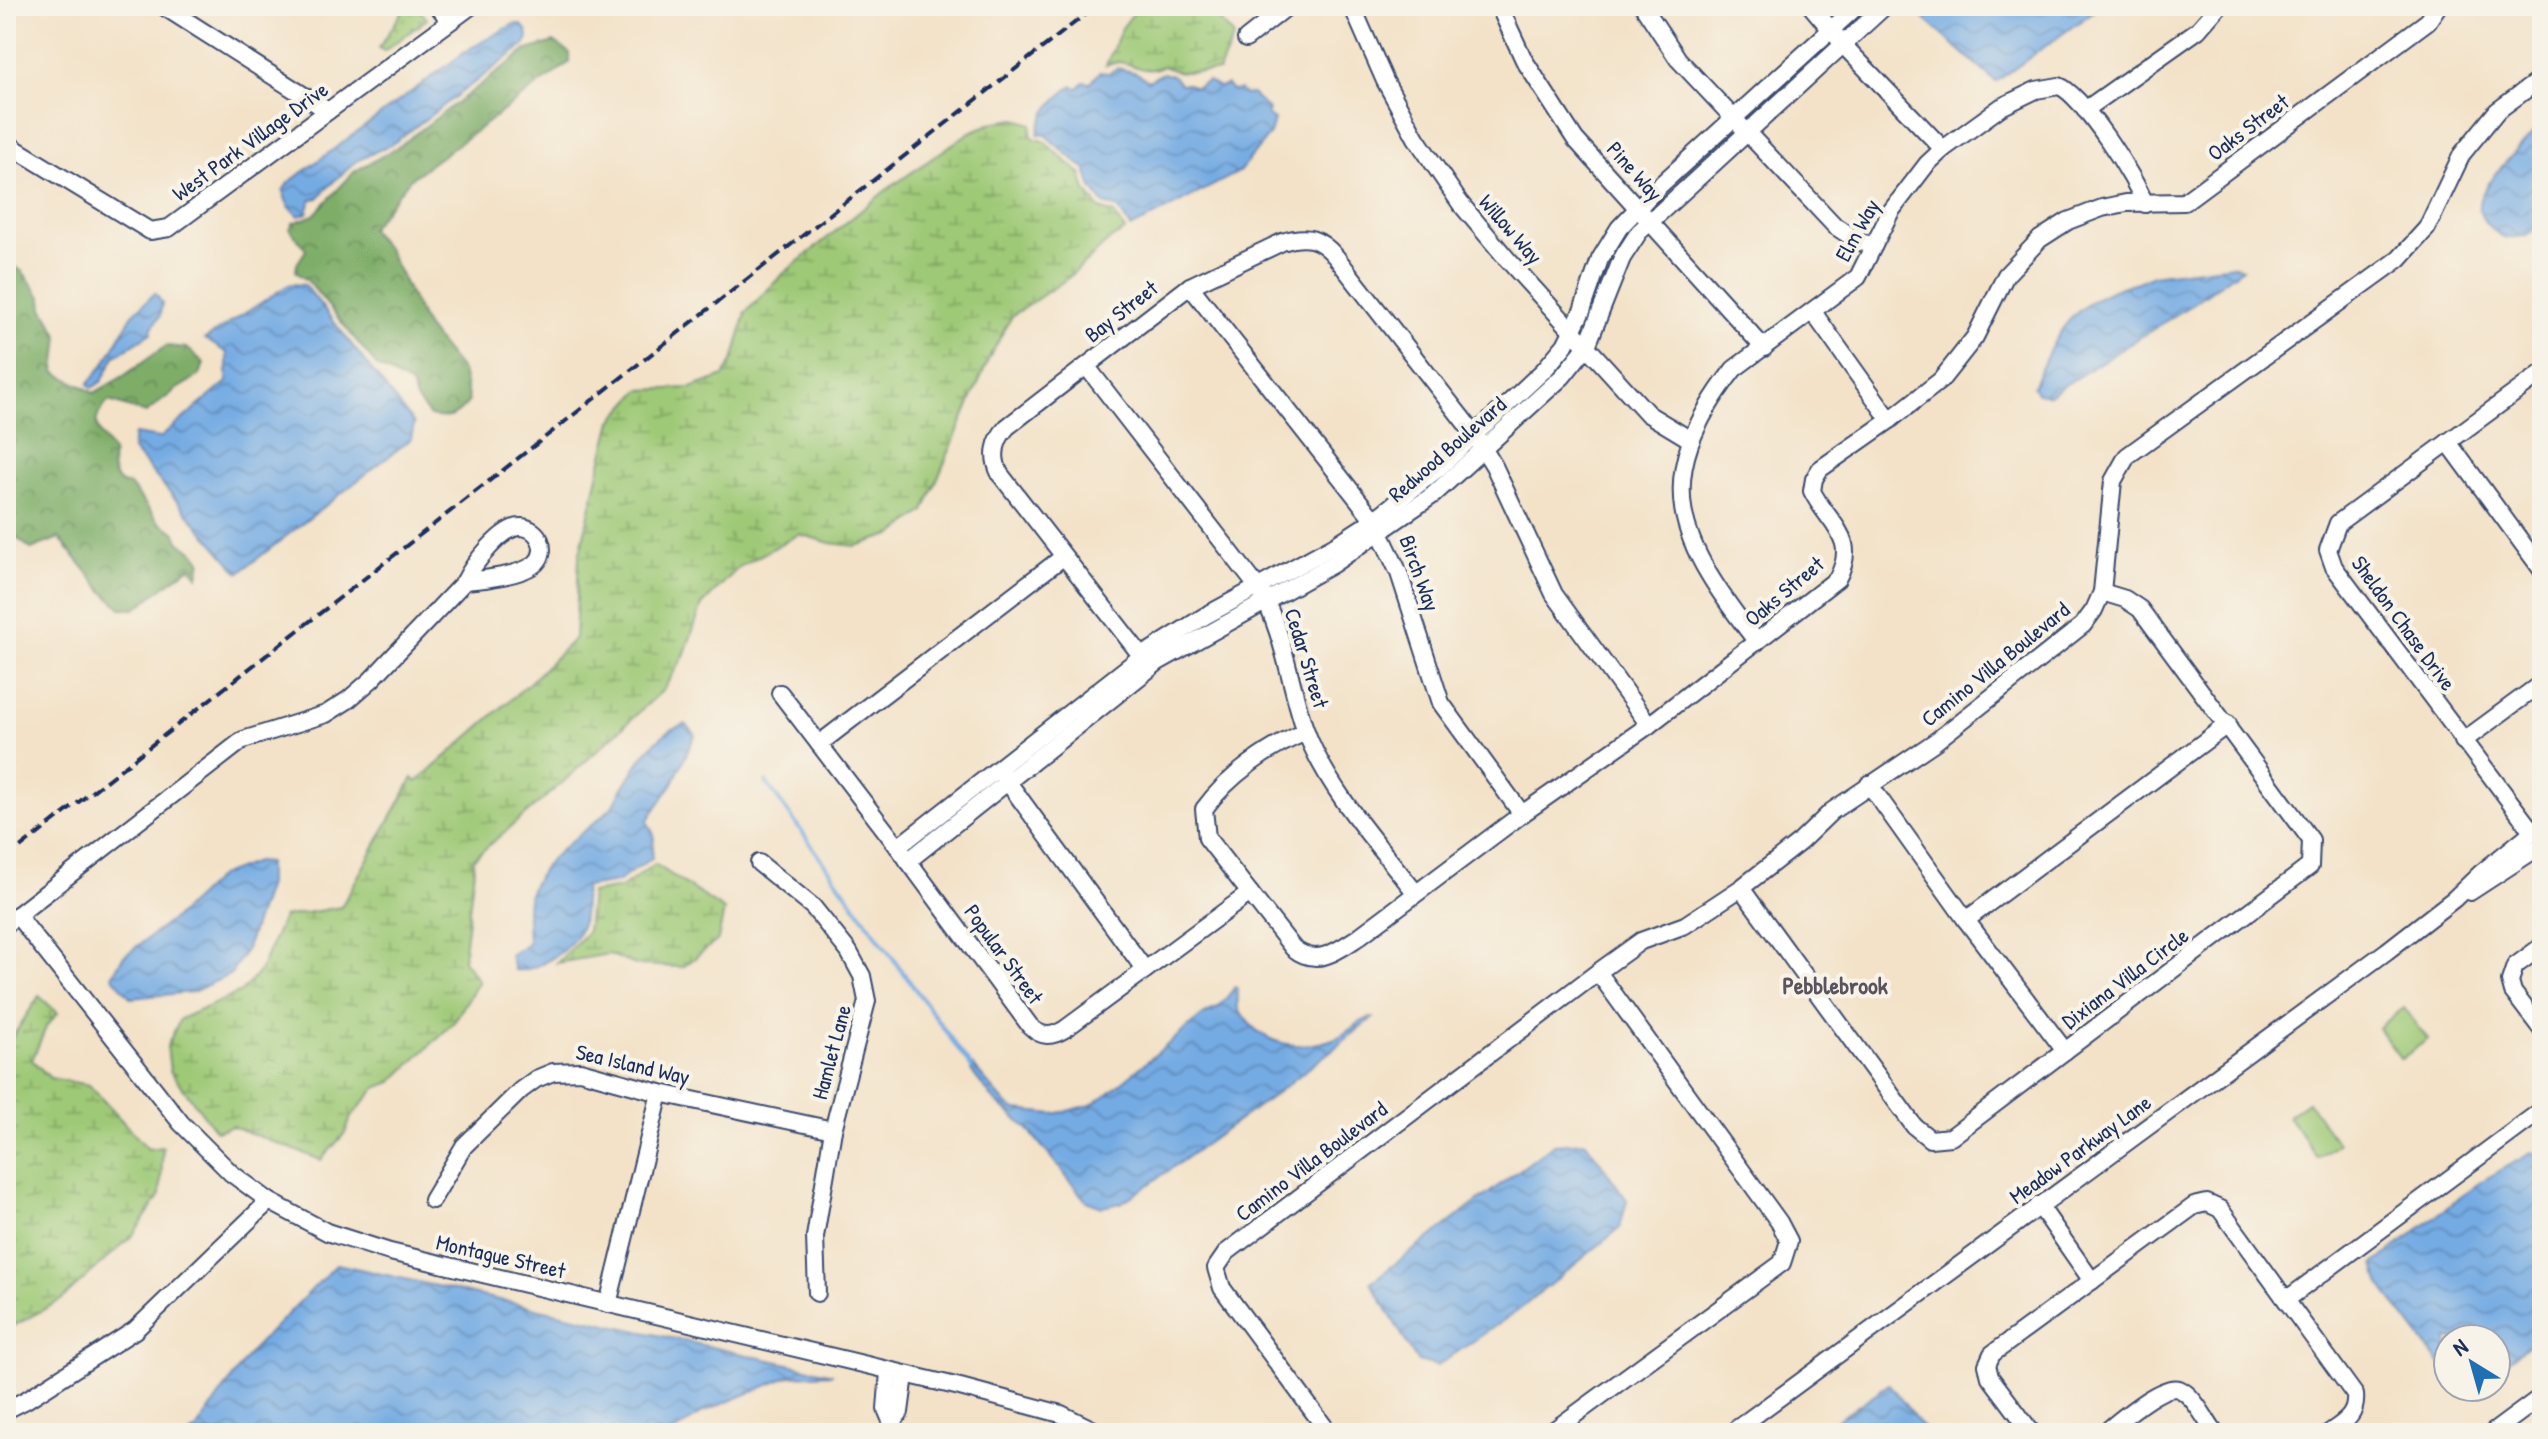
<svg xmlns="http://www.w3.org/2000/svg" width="2548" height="1439" viewBox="0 0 2548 1439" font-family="'Patrick Hand',sans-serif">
	<defs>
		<pattern id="grass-dots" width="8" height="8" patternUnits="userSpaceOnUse" patternTransform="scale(2)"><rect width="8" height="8" fill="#9ec976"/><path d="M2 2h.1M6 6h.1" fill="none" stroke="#80a464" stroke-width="1.8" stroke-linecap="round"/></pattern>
		<pattern id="forest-crowns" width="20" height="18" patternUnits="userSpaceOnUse" patternTransform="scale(2)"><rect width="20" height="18" fill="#7ead67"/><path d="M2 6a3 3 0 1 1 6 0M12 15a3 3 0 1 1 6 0" fill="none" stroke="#668d58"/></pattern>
		<pattern id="wetland-marsh" width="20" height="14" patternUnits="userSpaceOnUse" patternTransform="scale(2)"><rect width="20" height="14" fill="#9ec976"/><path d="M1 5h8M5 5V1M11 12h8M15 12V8" fill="none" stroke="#80a464"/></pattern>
		<pattern id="water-waves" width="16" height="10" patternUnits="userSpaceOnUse" patternTransform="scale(2)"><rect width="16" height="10" fill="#75abe3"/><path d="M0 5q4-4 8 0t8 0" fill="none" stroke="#5f8cbb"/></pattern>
	</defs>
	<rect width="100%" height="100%" fill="#f7f3e8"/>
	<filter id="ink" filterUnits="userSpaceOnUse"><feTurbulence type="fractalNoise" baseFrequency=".0125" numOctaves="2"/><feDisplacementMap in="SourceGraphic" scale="16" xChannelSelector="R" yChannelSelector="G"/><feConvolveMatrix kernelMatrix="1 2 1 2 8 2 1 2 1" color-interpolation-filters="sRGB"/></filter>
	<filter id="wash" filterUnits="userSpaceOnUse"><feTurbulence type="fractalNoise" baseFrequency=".006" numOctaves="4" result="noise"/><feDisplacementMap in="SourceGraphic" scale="32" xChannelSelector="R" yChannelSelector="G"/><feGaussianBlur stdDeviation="1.8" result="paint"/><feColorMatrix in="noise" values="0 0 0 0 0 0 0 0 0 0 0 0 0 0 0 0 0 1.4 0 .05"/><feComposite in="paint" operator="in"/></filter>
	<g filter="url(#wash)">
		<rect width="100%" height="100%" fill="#f3e2c8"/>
		<polygon fill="url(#grass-dots)" stroke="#5c7c6a" stroke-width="2" points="406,6 417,6 427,19 384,51 379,48"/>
		<g fill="url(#forest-crowns)" stroke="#4c6e62" stroke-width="2">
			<path d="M554,42L570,53V62L410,179L370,229L387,248L427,328L462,371L469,401C456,417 450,420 430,416L416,399L411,385L377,366L308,281L296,272L297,264L306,250L290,229L293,223L314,215L355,171L398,147L527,50Z"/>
			<path d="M6,261L23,272L42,298L43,308L59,336L55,372L94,393L125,375L166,346L187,348L204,363L200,375L177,389L146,413L109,401C87,422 98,431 113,452C111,467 111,484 130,485L159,522L175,532L180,542L195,553L201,561L198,576L190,567L135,609L121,608L103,591L59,538L31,549L6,529Z"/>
		</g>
		<g fill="url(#wetland-marsh)" stroke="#5c7c6a" stroke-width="2">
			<path d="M1139,6H1207L1234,36L1219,71L1179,72L1162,66C1139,78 1127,54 1106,65L1122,28Z"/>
			<polygon points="1016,119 1032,124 1031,134 1033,138 1043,141 1081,174 1086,191 1100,209 1114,214 1125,231 1111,239 1068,278 1012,316 988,360 924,511 894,534 856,546 830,543 799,534 739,567 702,605 684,656 663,690 563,782 473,859 474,869 463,960 479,981 454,1022 392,1082 376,1088 351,1117 345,1133 321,1160 232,1126 216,1131 170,1071 167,1046 180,1019 241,992 260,971 283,917 341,907 413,778 417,782 526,686 575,638 579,557 600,467 612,421 640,390 691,388 724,376 734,358 746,312 783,274 885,191 970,132 995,122"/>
			<polygon points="655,864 724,910 718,940 683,967 636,965 609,954 557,963 587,932 591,893 621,888"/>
			<polygon points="39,996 58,1013 47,1025 32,1060 50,1078 89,1085 148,1149 163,1147 160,1195 133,1235 61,1300 6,1330 6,1047"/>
		</g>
		<g fill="#9ec976" stroke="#5c7c6a" stroke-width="2">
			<polygon points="2404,1008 2428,1039 2401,1059 2378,1028"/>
			<polygon points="2308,1102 2338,1144 2318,1158 2288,1116"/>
		</g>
		<g fill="url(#water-waves)" stroke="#486da0" stroke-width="2">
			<polygon points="1924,6 2101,6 1996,82 1921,16"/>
			<path d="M514,24H521L527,31L528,38L523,46L395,142L357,161L335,180L318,198L311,200L307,213L299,216C289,209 286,202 283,191L288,183L469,49Z"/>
			<path d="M1117,68L1137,73L1148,81L1163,73L1174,76L1180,84H1189L1194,88L1208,81L1219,88L1227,85L1232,91L1240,90L1244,95L1252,94L1268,110V116L1274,120L1270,134L1239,172L1131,228L1118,208L1104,204L1092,188L1086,170L1045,135L1038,134C1041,113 1055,99 1072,86L1078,88L1084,82L1090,83L1100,72L1109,73Z"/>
			<path d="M2542,124V226L2525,236L2505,238C2493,231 2478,219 2479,204C2480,185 2528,139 2542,124Z"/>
			<path d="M2233,265L2243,268L2188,307L2049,395L2037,393L2033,387C2054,340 2063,313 2111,291C2125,284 2139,284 2152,275Z"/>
			<polygon points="290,284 305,285 414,424 411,439 239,573 132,449 134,434 160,438 227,382 227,353 205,339"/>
			<polygon points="155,293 162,303 160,316 151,329 152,332 115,356 102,381 92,388 88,384 105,363 133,314"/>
			<path d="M686,724L695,735L673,783L647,821L654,835L652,858L617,882L585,887C583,899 585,914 581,926C574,948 536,973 514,970L510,955L528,943C528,929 525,908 529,894C542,856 583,835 610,809C617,802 620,791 626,783C639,760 660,729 686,724Z"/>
			<polygon points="256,862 268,863 268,885 246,949 231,974 193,992 131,998 112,976 123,957 177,916 219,876"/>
			<path d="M1235,987L1238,989C1238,995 1237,1002 1238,1008C1239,1013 1245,1018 1249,1023C1271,1048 1306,1050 1336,1038C1349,1033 1360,1018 1373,1018L1274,1095L1144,1188L1121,1203L1102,1207L1086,1201L1028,1129L995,1101L971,1071L973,1066L1007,1105L1016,1110L1054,1114L1075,1109L1091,1105L1109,1093L1203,1015L1220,1006Z"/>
			<polygon points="1586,1142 1627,1200 1620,1228 1520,1309 1437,1366 1417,1361 1371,1282 1554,1144"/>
			<polygon points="2533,1152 2540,1156 2542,1169 2542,1335 2496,1369 2496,1339 2448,1339 2448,1374 2379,1283 2374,1264 2480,1182"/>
			<polygon points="337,1264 833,1374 790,1376 703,1412 673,1433 190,1433 195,1431 252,1350"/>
			<polygon points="1889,1384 1927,1433 1819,1433"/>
		</g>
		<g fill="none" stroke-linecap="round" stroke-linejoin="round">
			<polyline stroke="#75abe3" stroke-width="4" points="766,782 972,1068"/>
		</g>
	</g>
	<g filter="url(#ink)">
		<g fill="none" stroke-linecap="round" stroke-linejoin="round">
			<g stroke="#3b4a6e" stroke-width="20">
				<g id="minor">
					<polyline points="163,6 328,111"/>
					<polyline points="438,6 450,21"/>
					<polyline points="1352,6 1385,81 1416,138 1460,203 1507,259 1648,414 1691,440"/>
					<polyline points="1499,6 1524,60 1575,139 1764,348"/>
					<polyline points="1643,6 1678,59 1835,226 1859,242 1874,245"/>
					<polyline points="1811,6 1848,50 1943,149"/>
					<polyline points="1246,39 1288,6"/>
					<polyline points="2085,110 2198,30 2219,6"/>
					<polyline points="6,143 150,231 169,228 471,6"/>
					<polyline points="1190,286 1374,520 1399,573 1441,703 1522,814"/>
					<polyline points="1813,312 1890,420"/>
					<path d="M1087,367L1259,589C1284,631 1289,683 1305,729C1326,787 1377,844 1415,892"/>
					<polyline points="2448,442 2542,570"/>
					<path d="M1757,642C1678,541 1647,481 1734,369L1858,277L1891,211L1927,164L1943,149L2001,107L2036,90L2059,86C2082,94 2136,179 2145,204"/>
					<path d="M1147,663L1000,474C991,456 995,440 1007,427L1190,286L1282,242C1307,234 1320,238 1336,257L1475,435L1494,466L1554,594L1649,725"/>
					<path d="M780,693L898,847L1030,1026C1042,1038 1052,1037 1065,1029L1250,893"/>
					<path d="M1306,732C1269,747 1228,776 1204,809L1207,838L1293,948C1316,967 1336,952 1357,938L1522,814L1649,725L1837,579C1860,538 1828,524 1812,491L1814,479L1820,469L1890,420L1941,380L1975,337L2006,275L2040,239L2068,221L2102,208L2126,203L2184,202L2428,21L2438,6"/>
					<polyline points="2463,741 2542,683"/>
					<polyline points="819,744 1063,557"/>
					<polyline points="1002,774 1145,970"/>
					<polyline points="1869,784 1966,920 2065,1051"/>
					<polyline points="2532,831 2334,567 2328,550 2338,523 2542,373"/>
					<polyline points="898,847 1142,656 1205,616 1337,544 1374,520 1440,467 1544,370 1565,345 1582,311 1600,259 1619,228 1657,188 1857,6"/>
					<polyline points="908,861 1158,662 1333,564 1433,495 1563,376 1587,346 1622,258 1639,232 1885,6"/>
					<polyline points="759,863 813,907 849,952 862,976 867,1001 833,1130 815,1237 817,1293"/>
					<polyline points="1741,888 1914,1126 1930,1139 1951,1137 2310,866 2311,840 2140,609 2125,599 2102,592"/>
					<polyline points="2470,892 2542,845"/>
					<polyline points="17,915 181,1123 231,1173 269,1201 327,1232 390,1252 960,1387 1061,1414 1100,1433"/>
					<polyline points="1966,920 2228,724"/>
					<path d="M6,924L243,740L326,714L348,700L371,680L465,581C472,566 502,526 521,527C539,528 549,550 536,563C523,575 482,580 465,581"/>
					<polyline points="2542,946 2515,966 2510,981 2513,992 2542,1030"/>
					<polyline points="1598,972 1641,941 1685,925 1741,888 1800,842 1832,811 1936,741 2083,625 2094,610 2102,592 2113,481 2127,456 2399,259 2427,228 2462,154 2497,111 2542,78"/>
					<polyline points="432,1200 464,1146 521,1090 536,1079 553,1072 580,1071 660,1093 833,1130"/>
					<polyline points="2039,1205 2092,1281"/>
					<polyline points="2286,1300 2542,1110"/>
					<polyline points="608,1304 660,1093"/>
					<polyline points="889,1372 886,1409 892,1423 892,1433"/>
					<polyline points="6,1410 26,1400 135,1330 269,1201"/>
					<polyline points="892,1423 900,1412 905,1375"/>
					<polyline points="1329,1433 1222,1288 1216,1268 1227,1252 1598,972 1779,1222 1789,1241 1782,1263 1550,1433"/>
					<polyline points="1731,1433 2387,951 2454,899 2481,873 2542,824"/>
					<path d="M2032,1433L1990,1377L1987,1365L1992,1354L2194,1206L2207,1203L2220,1209L2355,1395C2357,1416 2344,1422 2329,1433"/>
					<path d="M2104,1433C2118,1422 2162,1383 2179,1389C2194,1395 2206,1421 2215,1433"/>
					<polyline points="2492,1433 2542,1396"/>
				</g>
			</g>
			<use href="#minor" stroke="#fff" stroke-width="16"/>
			<polyline stroke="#1b2f5e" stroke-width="4" stroke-dasharray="12 6" stroke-linecap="butt" points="6,859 1096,6"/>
		</g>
	</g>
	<g text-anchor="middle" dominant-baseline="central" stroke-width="8" stroke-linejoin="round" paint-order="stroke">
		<g font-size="22" fill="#1b2f5e" stroke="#f7f3e8">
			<text transform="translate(2248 127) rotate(-37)">Oaks Street</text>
			<text transform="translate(250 141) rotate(-36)">West Park Village Drive</text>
			<text transform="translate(1635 171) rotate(48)">Pine Way</text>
			<text transform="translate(1511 229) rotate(49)">Willow Way</text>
			<text transform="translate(1857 230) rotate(-61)">Elm Way</text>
			<text transform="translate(1121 311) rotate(-38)">Bay Street</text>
			<text transform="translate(1447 449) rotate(-41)">Redwood Boulevard</text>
			<text transform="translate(1420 573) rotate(70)">Birch Way</text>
			<text transform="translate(1784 591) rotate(-40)">Oaks Street</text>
			<text transform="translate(2404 623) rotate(54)">Sheldon Chase Drive</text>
			<text transform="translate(1307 658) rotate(73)">Cedar Street</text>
			<text transform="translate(1995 664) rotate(-39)">Camino Villa Boulevard</text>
			<text transform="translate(1004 954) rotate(54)">Popular Street</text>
			<text transform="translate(2125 978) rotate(-37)">Dixiana Villa Circle</text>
			<text transform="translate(831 1052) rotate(-75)">Hamlet Lane</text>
			<text transform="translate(633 1064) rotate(13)">Sea Island Way</text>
			<text transform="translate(2080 1149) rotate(-36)">Meadow Parkway Lane</text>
			<text transform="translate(1311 1161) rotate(-37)">Camino Villa Boulevard</text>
			<text transform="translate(501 1256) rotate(13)">Montague Street</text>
		</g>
		<g font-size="24" font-weight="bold" fill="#5b545e" stroke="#f7f3e8">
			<text x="1835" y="985">Pebblebrook</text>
		</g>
	</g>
	<rect width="2548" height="1439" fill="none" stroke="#f7f3e8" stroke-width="32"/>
	<g transform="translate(2472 1363) rotate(323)"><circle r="38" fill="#f7f3e8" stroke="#9fa5b1" stroke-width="2"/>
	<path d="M0-6L14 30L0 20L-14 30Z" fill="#1f6fb2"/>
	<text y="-12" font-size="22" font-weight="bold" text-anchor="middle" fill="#1b2f5e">N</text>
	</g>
</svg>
